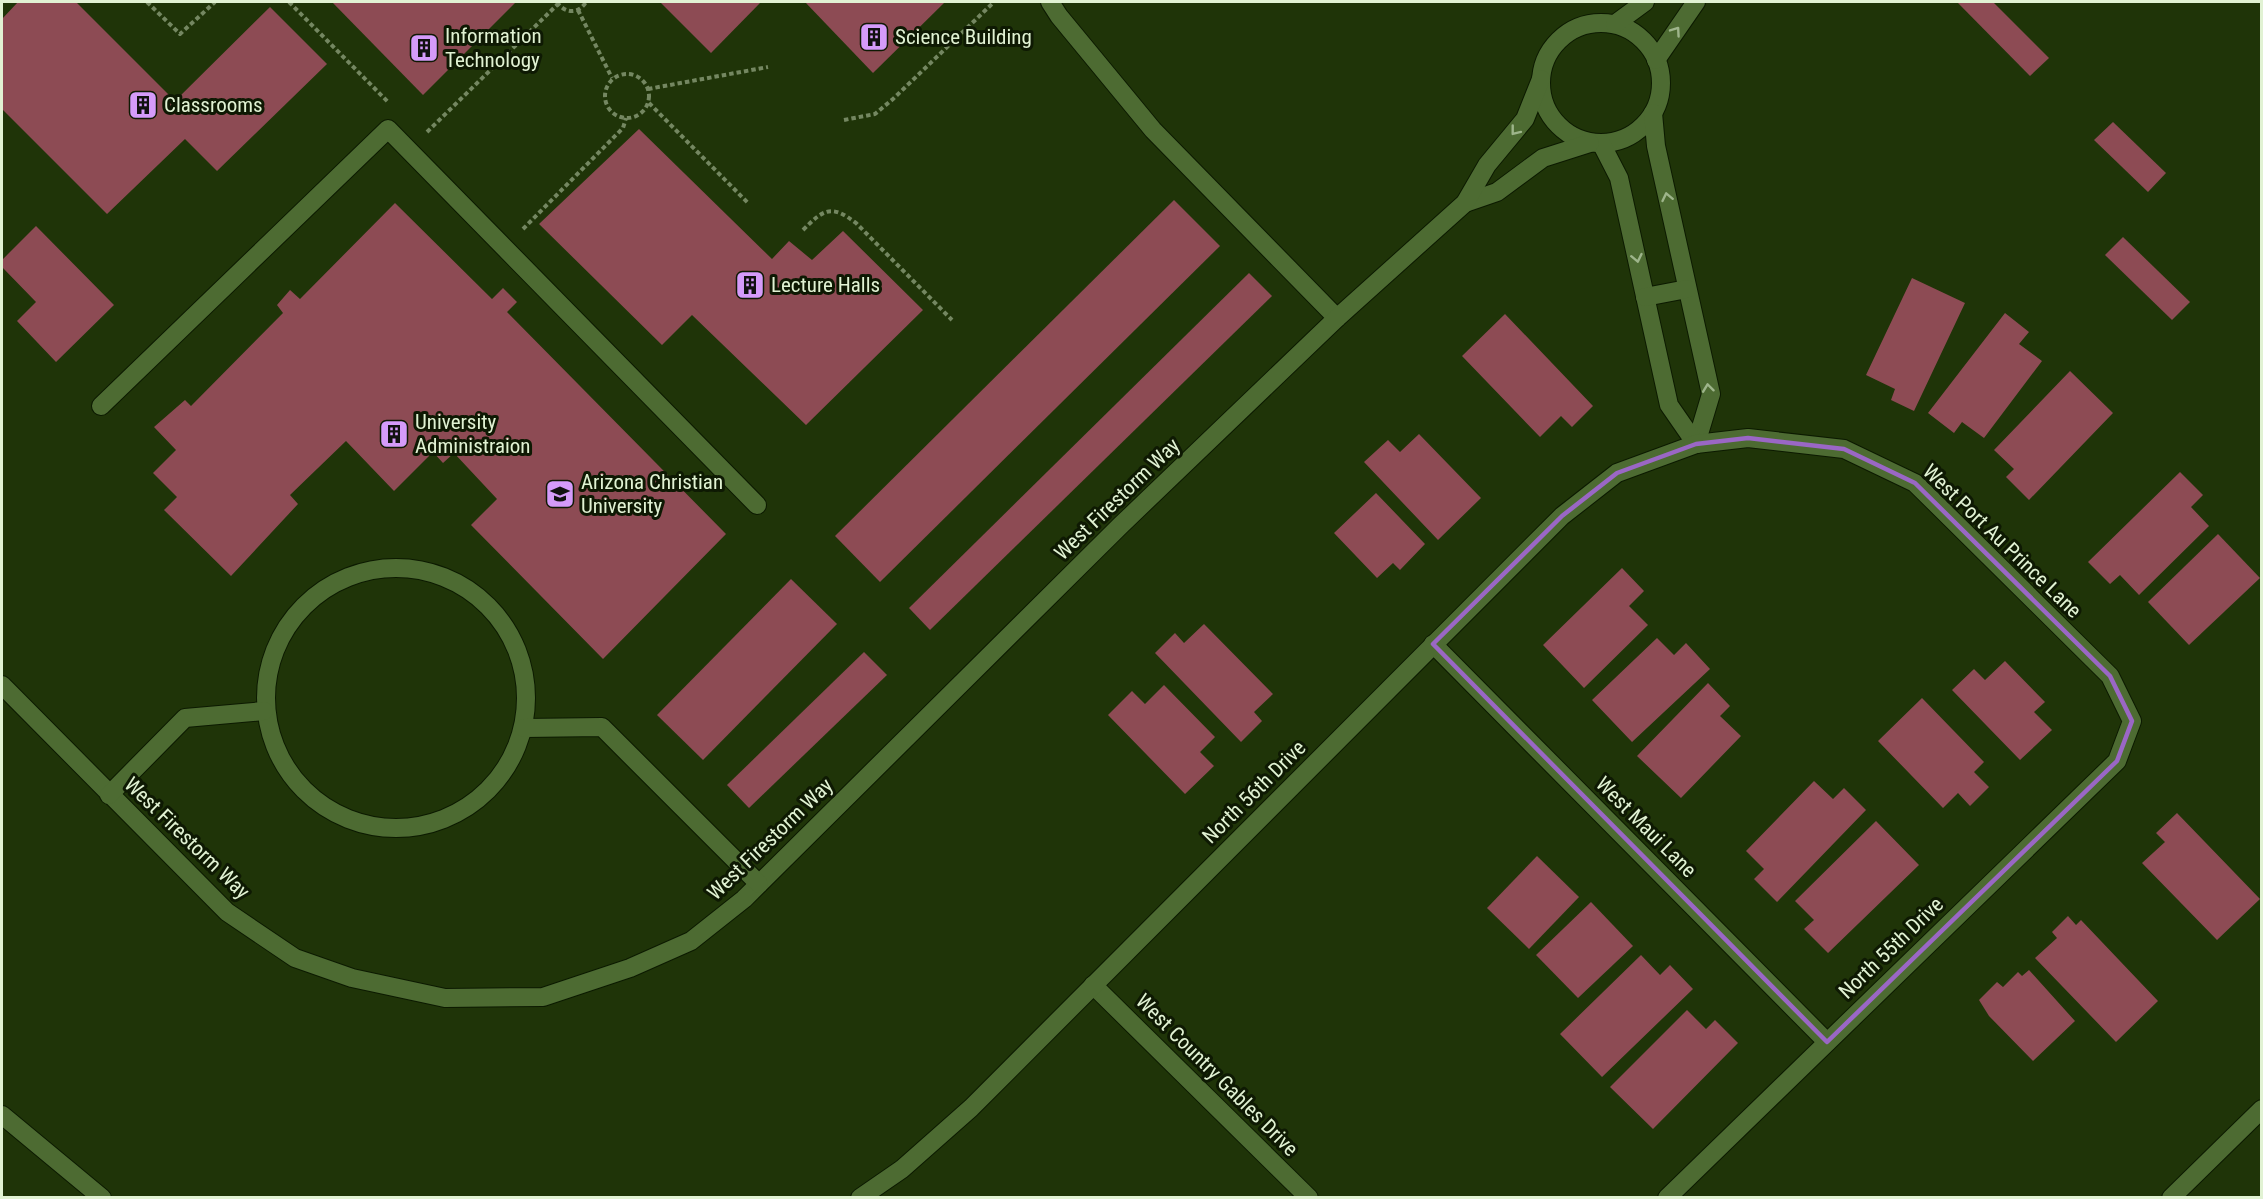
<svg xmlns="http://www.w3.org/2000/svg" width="2263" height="1199" viewBox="0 0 2263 1199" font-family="'Roboto Condensed',sans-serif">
	<rect width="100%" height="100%" fill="#1f3408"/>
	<g fill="#8d4b54">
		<polygon points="18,2 76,2 175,101 270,7 327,64 217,171 185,139 107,214 2,109 2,19"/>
		<polygon points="332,2 516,2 423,95"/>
		<polygon points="660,2 761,2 711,53"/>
		<polygon points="805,2 945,2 873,73"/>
		<polygon points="1957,2 1993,2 2049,58 2030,76"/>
		<polygon points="2113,122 2166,173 2148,192 2094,140"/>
		<polygon points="639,129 772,259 789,241 812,260 843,231 923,310 806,425 692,315 662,345 539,224"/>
		<polygon points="1174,200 1220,246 880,582 835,536"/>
		<polygon points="395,203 492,299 503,288 517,302 507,312 726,534 603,659 471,525 497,499 454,453 443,463 433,452 394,491 346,441 290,495 298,504 231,576 164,510 177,497 153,473 176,450 154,427 185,400 191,406 283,313 277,305 290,290 300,299"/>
		<polygon points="36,226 114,305 56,362 17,321 36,302 2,267 2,260"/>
		<polygon points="2123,237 2190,302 2172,320 2105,255"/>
		<polygon points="1249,273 1272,296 930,630 909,608"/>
		<polygon points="1912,278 1965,303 1914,411 1891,400 1895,389 1866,375"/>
		<polygon points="2005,313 2029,332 2019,344 2042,361 1984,438 1962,422 1954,433 1928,413"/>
		<polygon points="1505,314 1593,406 1572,427 1561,416 1540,437 1462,356"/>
		<polygon points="2070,371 2113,413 2029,500 2006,477 2014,469 1994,450"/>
		<polygon points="1419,434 1481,498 1438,540 1364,462 1388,440 1400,452"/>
		<polygon points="2180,472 2203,495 2191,507 2209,526 2139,595 2120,575 2110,584 2088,562"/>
		<polygon points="1376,493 1425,544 1400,570 1393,563 1377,578 1334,533"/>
		<polygon points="2218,534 2260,578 2189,645 2148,602"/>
		<polygon points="1622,568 1644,591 1629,606 1648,625 1584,688 1543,645"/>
		<polygon points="791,579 837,624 703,760 657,715"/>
		<polygon points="1204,624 1273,694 1254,712 1262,721 1241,742 1155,653 1175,633 1184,643"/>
		<polygon points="1657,638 1674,655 1686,643 1710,669 1632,742 1592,700"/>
		<polygon points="864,652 887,675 749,808 727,785"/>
		<polygon points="2005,661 2045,702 2034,712 2052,730 2020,760 1952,690 1974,669 1985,680"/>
		<polygon points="1708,683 1730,706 1720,716 1741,736 1681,798 1637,756"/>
		<polygon points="1164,685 1215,737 1200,752 1214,766 1185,794 1108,715 1132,691 1145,704"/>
		<polygon points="1922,698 1984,762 1974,772 1989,787 1970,806 1958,793 1943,808 1878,741"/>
		<polygon points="1814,781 1833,799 1844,788 1866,810 1777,902 1754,879 1764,869 1746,851"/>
		<polygon points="2177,813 2260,899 2217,940 2142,863 2165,842 2156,833"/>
		<polygon points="1876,821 1919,865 1828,953 1804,929 1814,920 1795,901"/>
		<polygon points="1537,856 1579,897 1529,949 1487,908"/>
		<polygon points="1591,902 1633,946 1578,998 1536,955"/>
		<polygon points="2068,916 2076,925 2081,920 2158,1001 2116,1042 2035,958 2057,938 2052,932"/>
		<polygon points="1641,955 1660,975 1670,965 1693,989 1602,1077 1560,1034"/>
		<polygon points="2029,970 2075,1021 2033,1061 1989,1016 1979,1000 1997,982 2003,987 2018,972 2022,976"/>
		<polygon points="1687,1010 1706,1029 1715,1020 1738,1043 1653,1129 1610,1087"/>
	</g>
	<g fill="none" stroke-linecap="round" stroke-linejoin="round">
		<g stroke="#0c1a00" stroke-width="20">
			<g id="minor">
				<polyline points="1050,2 1059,16 1153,130 1337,318"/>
				<circle cx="1601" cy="83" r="60"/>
				<polyline points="1615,24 1645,2"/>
				<polyline points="1656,60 1696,2"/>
				<polyline points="1653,113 1656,146 1711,394 1696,444"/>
				<polyline points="1601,143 1619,178 1669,405 1696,444"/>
				<polyline points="1465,203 1497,192 1543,158 1590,143"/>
				<polyline points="1645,297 1687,289"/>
				<polyline points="101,406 388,129 757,505"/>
				<circle cx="396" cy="698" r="130"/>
				<polyline points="1433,644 1827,1042"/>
				<polyline points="2,685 227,912 295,958 352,978 445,998 543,997 630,968 691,941 744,899 1121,525 1337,318 1465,203 1487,165 1525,119 1541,79"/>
				<polyline points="524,728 602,727 759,884"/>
				<polyline points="109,795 185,718 264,711"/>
				<polyline points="1093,985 1309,1198"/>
				<polyline points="2,1115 102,1198"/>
				<polyline points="860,1198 902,1169 971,1108 1562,516 1617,473 1696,444 1748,438 1844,449 1915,483 2110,676 2132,721 2117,761 1667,1198"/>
				<polyline points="2171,1198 2262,1109"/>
			</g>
		</g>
		<g stroke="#748761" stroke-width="4" stroke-dasharray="4.5 3" stroke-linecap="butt">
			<polyline points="147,2 180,34 215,2"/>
			<polyline points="289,2 389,103"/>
			<path d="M557,2C565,14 579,14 586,2"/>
			<polyline points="578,10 612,78"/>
			<circle cx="627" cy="96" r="22"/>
			<polyline points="648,89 768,67"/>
			<polyline points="649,103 748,203"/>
			<polyline points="844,120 875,114 893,99 994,2"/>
			<polyline points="427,132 558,4"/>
			<polyline points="523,229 623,128 626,118"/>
			<path d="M803,230C824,209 831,204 856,223L952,320"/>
		</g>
		<use href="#minor" stroke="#4d6b32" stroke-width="18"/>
	</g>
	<defs><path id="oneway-chevron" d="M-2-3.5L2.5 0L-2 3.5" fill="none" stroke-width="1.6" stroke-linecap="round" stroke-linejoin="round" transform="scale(1.5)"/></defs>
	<g stroke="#9eb58b">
		<use href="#oneway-chevron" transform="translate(1676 31) rotate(-55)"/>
		<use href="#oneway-chevron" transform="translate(1515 131) rotate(128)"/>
		<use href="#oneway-chevron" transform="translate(1667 197) rotate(-102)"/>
		<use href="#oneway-chevron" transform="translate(1637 258) rotate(78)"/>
		<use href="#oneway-chevron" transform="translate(1708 388) rotate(-97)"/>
	</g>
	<path fill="none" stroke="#9a67c5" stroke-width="4.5" stroke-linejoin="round" d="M1748,438L1844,449L1915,483L2110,676L2132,721L2117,761L1827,1042L1433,644L1562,516L1617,473L1696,444Z"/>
	<defs>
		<g id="building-square" transform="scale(1.5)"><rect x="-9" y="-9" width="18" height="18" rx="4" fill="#d59bfa" stroke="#0e1903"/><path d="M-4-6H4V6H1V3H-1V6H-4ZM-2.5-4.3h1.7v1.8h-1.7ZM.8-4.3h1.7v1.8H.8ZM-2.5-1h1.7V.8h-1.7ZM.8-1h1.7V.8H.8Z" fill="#111"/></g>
		<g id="university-square" transform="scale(1.5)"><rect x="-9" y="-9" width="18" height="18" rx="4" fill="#d59bfa" stroke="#0e1903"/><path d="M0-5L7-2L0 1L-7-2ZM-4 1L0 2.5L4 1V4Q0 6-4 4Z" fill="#111"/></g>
	</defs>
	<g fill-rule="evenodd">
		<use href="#building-square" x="874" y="37"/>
		<use href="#building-square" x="424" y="48"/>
		<use href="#building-square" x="143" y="105"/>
		<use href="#building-square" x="750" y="285"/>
		<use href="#building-square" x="394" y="434"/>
		<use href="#university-square" x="560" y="494"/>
	</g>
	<g text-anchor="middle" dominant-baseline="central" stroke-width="6" stroke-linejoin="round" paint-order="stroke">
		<g font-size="21" fill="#e1f2d3" stroke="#0e1903" text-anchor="start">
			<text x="445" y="36">Information<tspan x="445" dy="24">Technology</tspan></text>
			<text x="895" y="37">Science Building</text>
			<text x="164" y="105">Classrooms</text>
			<text x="771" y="285">Lecture Halls</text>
			<text x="415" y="422">University<tspan x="415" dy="24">Administraion</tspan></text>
			<text x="581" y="482">Arizona Christian<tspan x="581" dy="24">University</tspan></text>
		</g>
		<g font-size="21" fill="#e1f2d3" stroke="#0e1903">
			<text transform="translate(1117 499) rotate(-44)">West Firestorm Way</text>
			<text transform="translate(2002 541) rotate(44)">West Port Au Prince Lane</text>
			<text transform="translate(1254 792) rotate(-45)">North 56th Drive</text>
			<text transform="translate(1646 827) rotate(45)">West Maui Lane</text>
			<text transform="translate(187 838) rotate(44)">West Firestorm Way</text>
			<text transform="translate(770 839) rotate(-44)">West Firestorm Way</text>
			<text transform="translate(1891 948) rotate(-44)">North 55th Drive</text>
			<text transform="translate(1217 1075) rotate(45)">West Country Gables Drive</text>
		</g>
	</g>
	<rect width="2263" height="1199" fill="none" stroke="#e1f2d3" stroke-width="6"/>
</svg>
